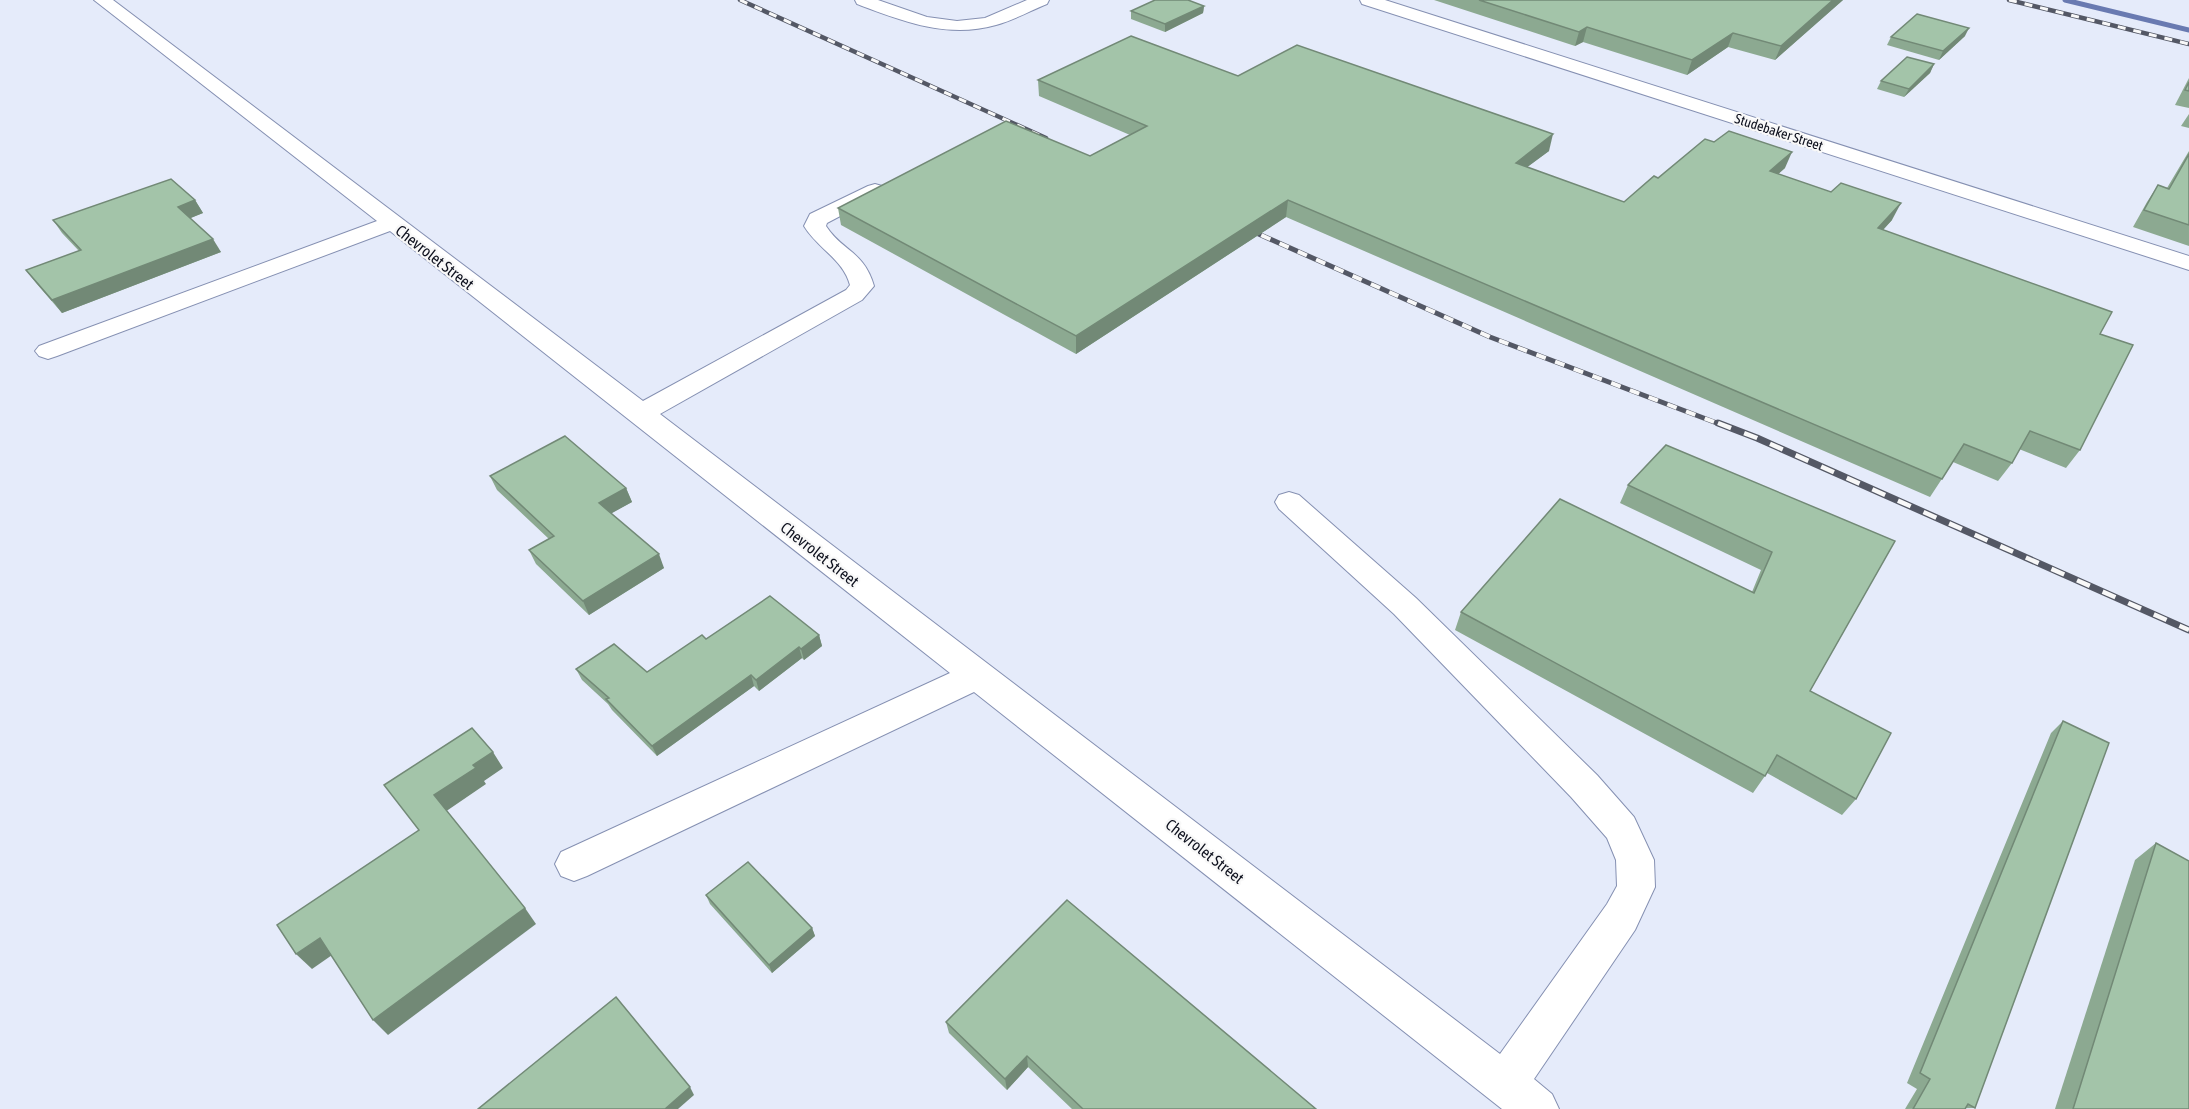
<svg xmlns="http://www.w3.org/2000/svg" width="2189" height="1109" viewBox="0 0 2189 1109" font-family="'Asap Condensed',sans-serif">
	<rect width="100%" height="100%" fill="#e5ebfa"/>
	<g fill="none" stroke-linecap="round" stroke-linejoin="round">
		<polyline stroke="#697ab1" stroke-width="5" points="2065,0 2189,30"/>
		<g stroke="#8590b2" stroke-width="2">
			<g id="minor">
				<path d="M94,0H113L643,401L846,290L850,285C843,259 818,249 804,226L810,214L868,186L875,184L882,186L886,190L882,194L827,223L826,226C842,251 864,251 874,286L862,300L660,414L1500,1054L1607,904L1617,886L1616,860L1607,838L1571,797L1394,614L1279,509L1275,502L1279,495L1289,492L1299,495L1416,598L1597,775L1634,817L1654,860L1655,887L1635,930L1534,1079L1552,1094L1559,1109H1502L974,692L587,876L574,881L561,876L555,864L561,852L950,673L390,231L57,356L48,359L39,356L35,351L39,346L377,221Z"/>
				<path d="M855,0H878L927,17L957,21L985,18L1027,0H1049L1047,4C1030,11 1014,20 996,25C947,39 902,21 857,4Z"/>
				<polygon points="1360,0 1385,0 2189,256 2189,270 1362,4"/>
			</g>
		</g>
		<use href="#minor" fill="#fff" fill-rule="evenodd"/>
		<g stroke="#545865" stroke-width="4.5">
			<g id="rail-far2">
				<polyline points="740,0 1046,138"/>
				<polyline points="2009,0 2189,44"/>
			</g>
		</g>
		<g stroke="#545865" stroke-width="5">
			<polyline id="rail-far1" points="1243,227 1490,337 1722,425"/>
		</g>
		<g stroke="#545865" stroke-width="7">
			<polyline id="rail" points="1718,423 1757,438 2189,630"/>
		</g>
		<use href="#rail-far2" stroke="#f8f8f8" stroke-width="3" stroke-dasharray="8" stroke-linecap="butt"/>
		<use href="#rail-far1" stroke="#f8f8f8" stroke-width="4" stroke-dasharray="10" stroke-linecap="butt"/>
		<use href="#rail" stroke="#f8f8f8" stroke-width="4.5" stroke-dasharray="14" stroke-linecap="butt"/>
	</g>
	<g fill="#8ca991">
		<polygon points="1434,0 1843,0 1775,60 1728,47 1687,75 1583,42 1575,46"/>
		<polygon points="1204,6 1203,13 1165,32 1131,19 1131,11"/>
		<polygon points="1965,36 1939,60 1887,45 1891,37"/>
		<polygon points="1934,64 1930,73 1904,97 1877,89 1881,81"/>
		<polygon points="1238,76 1549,151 1527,167 1624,202 1658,178 1785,168 1778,174 1892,220 1883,230 2100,334 2080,450 2066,468 2019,449 2012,463 1998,481 1953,462 1930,497 1286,217 1076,354 841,225 838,208 1090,156 1130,135 1039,96 1038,80"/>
		<polygon points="2189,78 2189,108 2175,105"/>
		<polygon points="2189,114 2189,128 2181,126"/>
		<polygon points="2189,151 2189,246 2133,227 2147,202 2158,185 2167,188"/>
		<polygon points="195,200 203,213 190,218 221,252 62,313 36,283 26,270 79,251 62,233 53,220"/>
		<polygon points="490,476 626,488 632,502 611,513 664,568 589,615 536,564 529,550 549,539 497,490"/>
		<polygon points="1628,485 1895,541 1810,691 1856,799 1842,815 1767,773 1753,793 1455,630 1461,612 1752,592 1761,570 1620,503"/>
		<polygon points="819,635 822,646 804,660 802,658 759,691 754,686 657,756 612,710 608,704 582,680 576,669 647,672 706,639"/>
		<polygon points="2063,721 1975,1108 1905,1109 1917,1089 1907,1083 2051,733"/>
		<polygon points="2156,843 2189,1109 2055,1109 2135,860"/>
		<polygon points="706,895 812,928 815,936 772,973 710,904"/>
		<polygon points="946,1022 1316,1109 1072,1109 1028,1067 1007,1090 949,1033"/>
	</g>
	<g fill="#728976">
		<polygon points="1833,0 1843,0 1775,60 1781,46"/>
		<polygon points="1204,6 1203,13 1165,32 1165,24"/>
		<polygon points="1587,27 1583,42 1575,46 1579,32"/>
		<polygon points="1969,28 1965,36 1939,60 1943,51"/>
		<polygon points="1733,33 1728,47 1687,75 1692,60"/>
		<polygon points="1934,64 1930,73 1904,97 1909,89"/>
		<polygon points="1553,134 1549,151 1511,179 1516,163"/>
		<polygon points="1792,152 1785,168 1763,188 1770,171"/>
		<polygon points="195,200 203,213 186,220 178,207"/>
		<polygon points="1288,200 1286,217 1076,354 1076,336"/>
		<polygon points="1901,203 1892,220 1869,245 1878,228"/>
		<polygon points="213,239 221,252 62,313 52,300"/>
		<polygon points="626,488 632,502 605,517 599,503"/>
		<polygon points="659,554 664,568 589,615 583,601"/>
		<polygon points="819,635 822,646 804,660 801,649"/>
		<polygon points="799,647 802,658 759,691 756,680"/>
		<polygon points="751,675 754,686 657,756 652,746"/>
		<polygon points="493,752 503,768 484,781 486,784 445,812 434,795 473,765"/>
		<polygon points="525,908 536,924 388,1035 373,1020"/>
		<polygon points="812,928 815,936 772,973 769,965"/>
		<polygon points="320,938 335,953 312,969 296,954"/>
		<polygon points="1027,1056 1028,1067 1007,1090 1005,1079"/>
		<polygon points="690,1087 694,1095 678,1109 665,1109"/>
	</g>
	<g fill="#a3c4a9" stroke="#728976" stroke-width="1.5">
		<polygon points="1155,0 1188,0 1204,6 1165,24 1131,11"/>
		<polygon points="1479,0 1833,0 1781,46 1733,33 1692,60 1587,27 1579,32"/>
		<polygon points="1917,14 1969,28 1943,51 1891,37"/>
		<polygon points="1131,36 1238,76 1297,45 1553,134 1516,163 1624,202 1654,176 1658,178 1705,139 1714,142 1729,131 1792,152 1770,171 1831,192 1841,183 1901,203 1878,228 2112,312 2100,334 2133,345 2080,450 2030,431 2012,463 1964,444 1942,479 1288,200 1076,336 838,208 1006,121 1090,156 1147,126 1038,80"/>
		<polygon points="1907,57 1934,64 1909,89 1881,81"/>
		<polygon points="2189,82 2189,91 2185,90"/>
		<polygon points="2189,154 2189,225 2144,210 2158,185 2169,189"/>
		<polygon points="171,179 195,200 178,207 213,239 52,300 26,270 81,250 53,220"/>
		<polygon points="565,436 626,488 599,503 659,554 583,601 529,550 554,536 490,476"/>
		<polygon points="1666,445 1895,541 1810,691 1891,733 1856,799 1777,755 1765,776 1461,612 1560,499 1754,593 1772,552 1628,485"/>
		<polygon points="770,596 819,635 801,649 799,647 756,680 751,675 652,746 606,699 609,698 576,669 614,644 647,672 702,635 706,639"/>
		<polygon points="2063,721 2109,743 1975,1108 1968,1104 1965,1109 1913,1109 1930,1079 1920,1073"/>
		<polygon points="472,728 493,752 473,765 476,768 434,795 525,908 373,1020 320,938 296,954 277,925 419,830 384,785"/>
		<polygon points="2156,843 2189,861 2189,1109 2073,1109"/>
		<polygon points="748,862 812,928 769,965 706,895"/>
		<polygon points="1067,900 1316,1109 1083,1109 1027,1056 1005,1079 946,1022"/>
		<polygon points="616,997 690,1087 665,1109 478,1109"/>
	</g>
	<g text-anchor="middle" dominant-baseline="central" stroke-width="4.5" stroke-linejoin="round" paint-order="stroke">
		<g font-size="14" fill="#0e111e" stroke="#f8f8f8">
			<text transform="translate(1779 132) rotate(18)">Studebaker Street</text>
		</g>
		<g font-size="16" fill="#0e111e" stroke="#f8f8f8">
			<text transform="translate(435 257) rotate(38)">Chevrolet Street</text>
			<text transform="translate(820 554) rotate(38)">Chevrolet Street</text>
			<text transform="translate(1205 851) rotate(38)">Chevrolet Street</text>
		</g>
	</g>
</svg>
